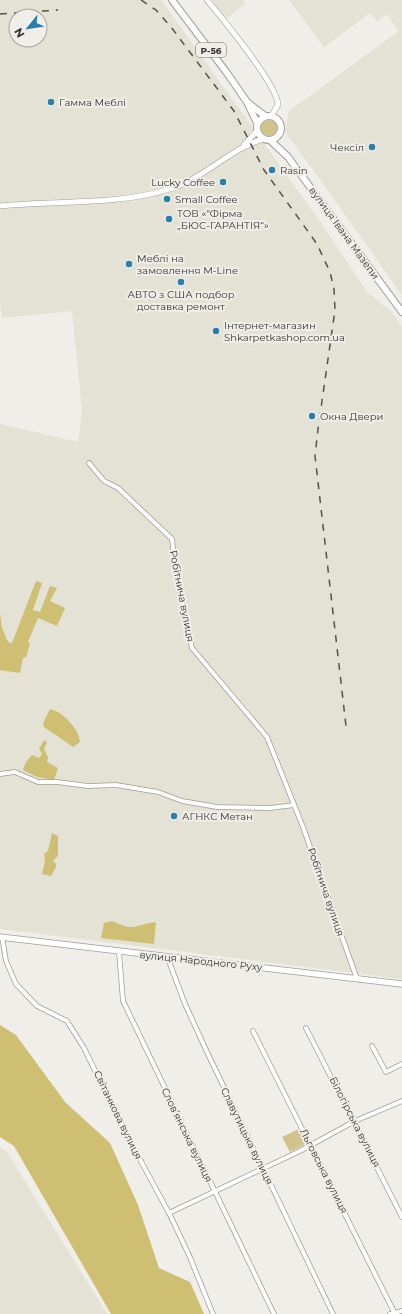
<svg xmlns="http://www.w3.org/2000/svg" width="402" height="1314" viewBox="0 0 402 1314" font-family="Montserrat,sans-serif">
	<rect width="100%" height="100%" fill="#efeee8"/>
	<g fill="#e4e1d5" fill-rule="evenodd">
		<path d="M0,0H161L322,224L368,293L392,312L402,327V979L0,929V424L78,442L82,411L72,311L2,318L0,303ZM16,16H40V40H16Z"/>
		<polygon points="207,0 243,0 245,4 224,20"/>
		<polygon points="289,0 402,0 402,295 317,175 285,132 289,111 399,31 387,14 377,21 370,13 324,47"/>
		<polygon points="0,1147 7,1152 107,1314 0,1314"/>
	</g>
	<g fill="#d0c48b">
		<circle cx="269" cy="128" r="8"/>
		<polygon points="301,1128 307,1142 304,1145 290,1152 282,1137"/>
	</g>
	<g fill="#cfbf73">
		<polygon points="36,581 42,583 33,610 40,612 50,586 57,588 50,601 65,608 57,626 38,618 28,642 30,644 26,657 23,658 20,673 0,670 0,613 2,628 8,642 12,643"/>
		<path d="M50,709C63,712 79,729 80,742L73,747L44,727L43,723Z"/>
		<polygon points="44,740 47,742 44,749 48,757 47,762 58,768 54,780 37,777 23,770 26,762 32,755 39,758 42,754 39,749"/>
		<polygon points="52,833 58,836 58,856 53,861 56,864 56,867 51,876 42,874 45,861 44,854 48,851"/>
		<path d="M112,921C135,932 134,925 156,922L154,944L101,938L104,923Z"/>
		<polygon points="0,1025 16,1035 65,1102 110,1143 138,1205 159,1268 190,1282 204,1314 111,1314 14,1146 0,1137"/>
	</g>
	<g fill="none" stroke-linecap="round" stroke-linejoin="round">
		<g stroke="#9e9d97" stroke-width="5.5">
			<g id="minor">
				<polyline points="89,463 104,481 118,488 172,539 177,580 192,648 267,737 303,827 357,979"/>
				<polyline points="0,774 15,772 38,782 57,782 88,786 116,785 158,792 182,801 217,807 270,808 294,805"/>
				<polyline points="2,937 6,961 16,984 37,1006 67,1021 84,1048 123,1128 169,1213 189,1255 213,1314"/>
				<polyline points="119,952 123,1001 274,1314"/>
				<polyline points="167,956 185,1004 207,1052 333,1314"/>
				<polyline points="306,1028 402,1217"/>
				<polyline points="253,1031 394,1312"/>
				<polyline points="372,1046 386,1072 402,1064"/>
				<polyline points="169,1213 300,1151 355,1121 402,1101"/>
				<polyline points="390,1314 402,1311"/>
			</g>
		</g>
		<g stroke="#9e9d97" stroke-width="6">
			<g id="tertiary">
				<path d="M207,0C222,18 278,86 278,105L271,116"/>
				<polyline points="244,145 257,131"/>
				<path d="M0,206C57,200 118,206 173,188C206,177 232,147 264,139"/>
			</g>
		</g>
		<g stroke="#9e9d97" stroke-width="7">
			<polyline id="secondary" points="0,937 402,984"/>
		</g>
		<g stroke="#9e9d97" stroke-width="8">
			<g id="primary">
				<polyline points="172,0 227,73 247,102 257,123"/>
				<polyline points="248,103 265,116"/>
				<circle cx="269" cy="128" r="12"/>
				<polyline points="270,140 288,157 402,312"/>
			</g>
		</g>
		<use href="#minor" stroke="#fff" stroke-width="4"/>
		<use href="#tertiary" stroke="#fff" stroke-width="5"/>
		<use href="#secondary" stroke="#fff" stroke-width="5.5"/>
		<use href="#primary" stroke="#fff" stroke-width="6"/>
		<g stroke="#535250" stroke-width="1.5" stroke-dasharray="7 7" stroke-linecap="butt">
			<polyline points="141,0 156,10 171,27 234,111 264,170 317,244 330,272 334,289 335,310 318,429 315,456 346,726"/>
			<polyline points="0,14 58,10"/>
		</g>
	</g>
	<g fill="#287ead" stroke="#efeee8" stroke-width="1.5">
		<circle cx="51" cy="102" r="4"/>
		<circle cx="372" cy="147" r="4"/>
		<circle cx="272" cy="170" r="4"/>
		<circle cx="223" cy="182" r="4"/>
		<circle cx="167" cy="199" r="4"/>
		<circle cx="169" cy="219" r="4"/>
		<circle cx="129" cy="264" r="4"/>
		<circle cx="181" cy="282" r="4"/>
		<circle cx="216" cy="331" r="4"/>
		<circle cx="312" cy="416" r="4"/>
		<circle cx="174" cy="816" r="4"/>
	</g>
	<g text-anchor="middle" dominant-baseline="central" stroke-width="4" stroke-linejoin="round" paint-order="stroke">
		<rect fill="#efeee8" stroke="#6d6c69" stroke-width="1" x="196" y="43" width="30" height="14" rx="3"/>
		<g font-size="9" font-weight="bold" fill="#353533">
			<text x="211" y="50">Р-56</text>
		</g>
		<g font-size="10" fill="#353533" stroke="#efeee8" text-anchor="start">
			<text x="59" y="102">Гамма Меблі</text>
			<text x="364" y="147" text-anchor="end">Чексіл</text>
			<text x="280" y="170">Rasin</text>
			<text x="215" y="182" text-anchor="end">Lucky Coffee</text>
			<text x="175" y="199">Small Coffee</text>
			<text x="177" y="213">ТОВ «"Фірма<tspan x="177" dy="12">„БЮС-ГАРАНТІЯ“»</tspan></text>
			<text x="137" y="258">Меблі на<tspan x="137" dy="12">замовлення M-Line</tspan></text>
			<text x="181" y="294" text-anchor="middle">АВТО з США подбор<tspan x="181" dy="12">доставка ремонт</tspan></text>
			<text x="224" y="325">Інтернет-магазин<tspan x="224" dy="12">Shkarpetkashop.com.ua</tspan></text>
			<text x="320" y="416">Окна Двери</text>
			<text x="182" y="816">АГНКС Метан</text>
		</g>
		<g font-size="10" fill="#353533" stroke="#efeee8">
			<text transform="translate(344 233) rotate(54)">вулиця Івана Мазепи</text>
			<text transform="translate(182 596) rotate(79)">Робітнича вулиця</text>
			<text transform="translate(326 892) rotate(71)">Робітнича вулиця</text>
			<text transform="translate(201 961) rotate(6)">вулиця Народного Руху</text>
			<text transform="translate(118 1115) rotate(64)">Світанкова вулиця</text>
			<text transform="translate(355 1122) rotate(63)">Білогірська вулиця</text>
			<text transform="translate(187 1135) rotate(64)">Словʼянська вулиця</text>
			<text transform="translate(247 1136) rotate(64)">Славутицька вулиця</text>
			<text transform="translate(324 1171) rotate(63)">Льговська вулиця</text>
		</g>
	</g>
	<g transform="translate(28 28) rotate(240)"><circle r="19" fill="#efeee8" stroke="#a5a4a0"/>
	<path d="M0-3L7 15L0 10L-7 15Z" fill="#287ead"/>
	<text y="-6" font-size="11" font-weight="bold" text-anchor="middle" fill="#353533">N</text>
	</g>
</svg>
